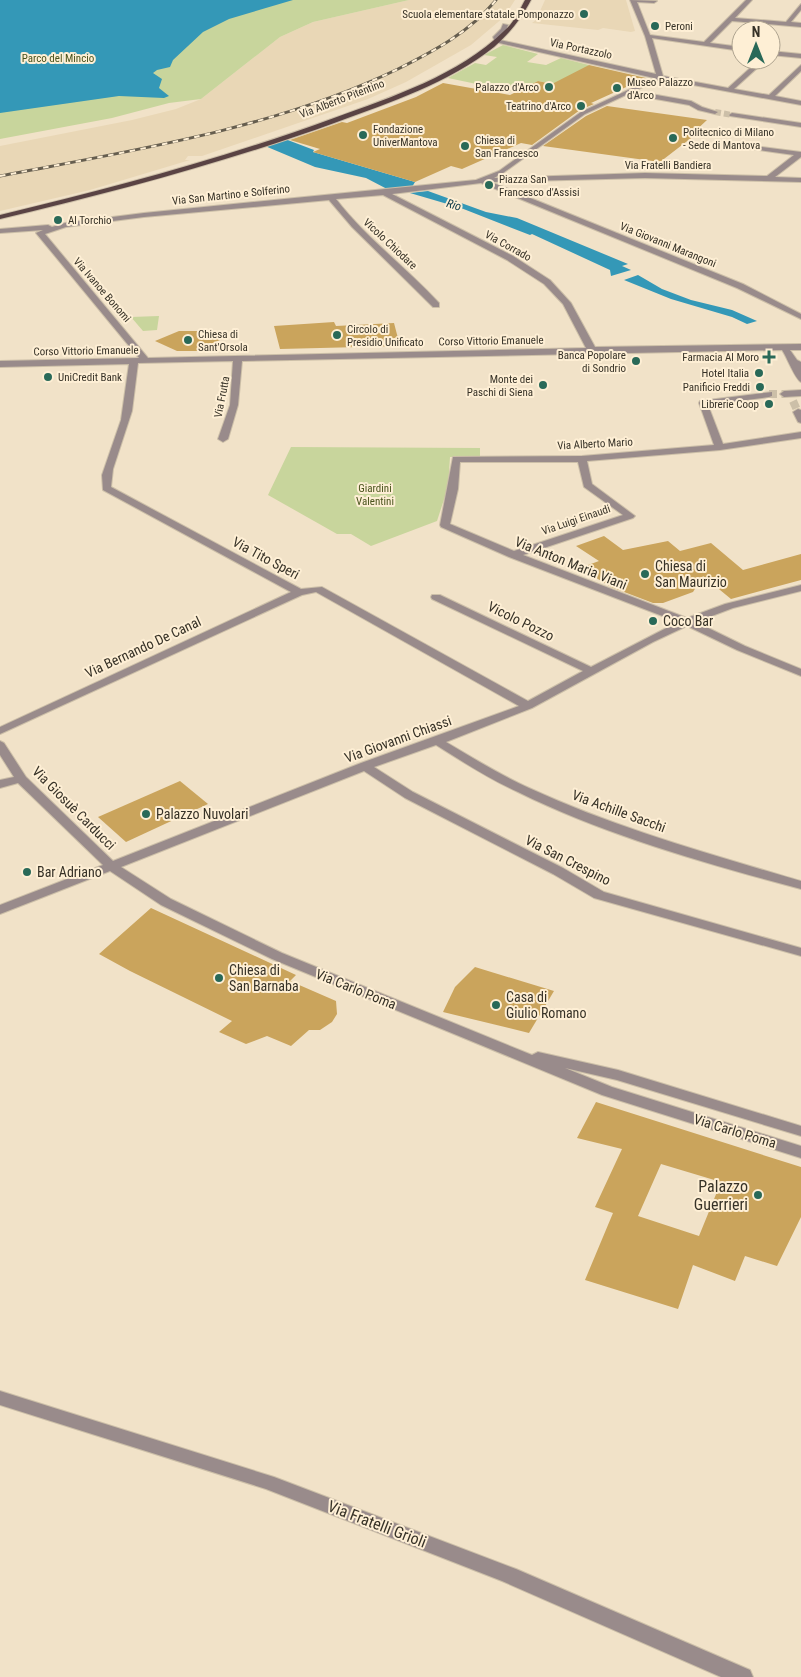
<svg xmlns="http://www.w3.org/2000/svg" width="801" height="1677" viewBox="0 0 801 1677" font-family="'Roboto Condensed',sans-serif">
	<rect width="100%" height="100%" fill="#f1e2c8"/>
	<g fill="#e9d7b6">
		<polygon points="409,0 515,0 504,17 471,45 406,82 368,99 202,156 188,156 185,160 190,160 90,190 0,211 0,146 132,120 176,109 201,99 280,37 313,22"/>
		<polygon points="545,0 626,0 635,31 631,32 603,28 598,30 532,23 536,20"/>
	</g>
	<g fill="#c8d59c">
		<polygon points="0,0 409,0 313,22 280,37 201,99 169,103 112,118 0,139"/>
		<polygon points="503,45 538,54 527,62 546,65 561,58 589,65 563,86 538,81 515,92 448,78 475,63 486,65 497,57 484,55"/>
		<polygon points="159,316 157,330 143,331 131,317"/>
		<polygon points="291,447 480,448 480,456 450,457 448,487 437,521 371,546 351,534 337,534 268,495"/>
	</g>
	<g fill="#3498b7">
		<polygon points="0,0 293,0 229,19 203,32 173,60 170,67 157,70 153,73 162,79 159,88 169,96 164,98 119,96 0,113"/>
		<polygon points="285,139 314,150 313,152 415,182 412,187 389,190 366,178 315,167 265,146"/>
		<polygon points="428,191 486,212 517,218 628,264 622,266 631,270 611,276 610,270 532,234 530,235 461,208 410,193"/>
		<polygon points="638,275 662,289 691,300 732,310 757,321 747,324 732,317 671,299 624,280"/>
	</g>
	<g fill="#caa45c" fill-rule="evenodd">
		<polygon points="589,65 646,78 591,103 594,104 580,110 532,145 521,143 462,169 451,166 415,182 313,152 320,149 290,140 342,122 347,123 416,97 443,83 510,95 538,81 552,84"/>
		<polygon points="607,106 707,120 692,134 695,135 660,162 543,146 586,116"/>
		<polygon points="334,322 336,326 394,323 400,346 280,349 274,326"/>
		<polygon points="179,331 198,331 224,338 197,351 177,351 155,341"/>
		<polygon points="604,536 623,550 668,541 680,551 711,543 743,570 801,554 801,580 731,599 703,576 693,592 663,603 653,603 611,587 580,568 599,561 576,546"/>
		<polygon points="180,781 208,804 126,842 98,817"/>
		<polygon points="151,908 296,975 290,981 336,1001 337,1014 332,1022 320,1030 309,1030 291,1046 267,1036 246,1044 219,1032 232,1021 130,971 99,954"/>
		<polygon points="475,967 554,991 529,1033 443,1012 455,987"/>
		<path d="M596,1102L801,1167V1217L777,1266L745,1256L735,1281L693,1265L678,1309L585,1280L613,1213L595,1207L622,1149L577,1138ZM661,1164L721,1182L699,1236L638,1216Z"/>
	</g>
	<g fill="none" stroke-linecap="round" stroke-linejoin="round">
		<polyline stroke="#ccbfa8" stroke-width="6" stroke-dasharray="6 3" stroke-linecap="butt" points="715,112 732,115"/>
		<g stroke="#ccbfa8" stroke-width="8" stroke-dasharray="8 4.5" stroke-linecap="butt">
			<polyline points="769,394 784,394"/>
			<polyline points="793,401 798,412"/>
		</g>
		<g stroke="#ccbfa8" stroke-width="2">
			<g id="minor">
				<path d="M630,0L657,1L654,3L637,2L650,35L704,42L746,0H752L735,18L786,22L801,4V10L791,22L801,23V27L732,21L710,43L741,47V51L652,38L663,76L728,88L759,60H766L734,89L769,95L801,65V71L775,96L801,101V105L661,79L634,91L691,101L702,107L718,112L715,114L698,110L689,105L628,94L585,114L503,173L494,178L645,173L767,176L794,155L745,148L744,147L747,145L801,152V157L775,177L801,178V182L645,178L491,182L743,284L801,314V319L737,288L481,183L392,194L513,256L550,280L571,303L595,347L801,344V350H790L797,360L801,362V382C795,379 787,357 782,350L242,361L238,405L228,439L223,442L218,439L230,405L233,361L138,363L132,411L113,469L111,487L301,589L322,587L528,701L583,671L432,599L431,597L432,595H440L591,667L678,622L509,557L441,527L440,525L453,457L582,456L714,445L699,403L700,401L772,392V396L769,397L708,405L723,444L801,432V438L720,450L587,461L592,484L635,516L633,518L523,555L687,618L725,604L801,585V591L733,608L696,622L745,646L801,669V676L737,650L687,626L653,642L532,708L446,742C473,758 500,775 529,788C616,828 709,854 801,881V889C707,864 605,835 518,792C489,779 463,762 436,745L374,767L413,792L563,868L604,892L801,948V956L594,898L553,874L405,798L364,771L121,867L171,899L282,953L532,1055L538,1052L618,1070L801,1126V1136L617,1080L565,1068L612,1087L801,1146V1158L602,1095L272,959L161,905L110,871L0,914V905L103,865L18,783L0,788V780L14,777L0,755V741L4,743L26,777L113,861L361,763L519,706L316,592L302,595L0,734V727L291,592L103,490L102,475L121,420L129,364L0,367V361L139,358L36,233L43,230L0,233V229L48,225L52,227L65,223L144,213L476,180L499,171L581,112L654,78L495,42L493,37L501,29L503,24L508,25L506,31L499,37L500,40L656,74L645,36ZM383,195L507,260L544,284L563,304L586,348L148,358L45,234L66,227L144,217L329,200L352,227L433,307H439V303C406,267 366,238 336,199ZM460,462H578L584,487L623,515L514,551L450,524L458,489Z"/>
				<polygon points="771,51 801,54 801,58 771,55"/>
				<polygon points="732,113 801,123 801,127 730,116 729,115"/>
				<polygon points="801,390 801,396 784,397 780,394 784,391"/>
				<polygon points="798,409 801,410 801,423 798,422 793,412"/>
				<polygon points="0,1391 274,1477 516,1569 750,1670 753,1677 721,1677 502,1581 266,1489 0,1405"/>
			</g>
		</g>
		<g stroke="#ccbfa8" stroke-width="2">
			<path id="major" d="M525,0H531C521,19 510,33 494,47C449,83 391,102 337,122C227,162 114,192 0,219V215C113,188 225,158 334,118C392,97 459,75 504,31C514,23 519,11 525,0Z"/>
		</g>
		<use href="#minor" fill="#998b8b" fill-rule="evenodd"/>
		<use href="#major" fill="#5a4344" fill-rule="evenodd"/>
		<g stroke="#665e4f" stroke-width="3">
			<path id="rail" d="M0,176C135,150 273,129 398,69C434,51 470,32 496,0"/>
		</g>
		<use href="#rail" stroke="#feefd5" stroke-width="2" stroke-dasharray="5.5" stroke-linecap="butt"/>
	</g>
	<g fill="#296958" stroke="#feefd5" stroke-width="2">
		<circle cx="584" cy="14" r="5"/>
		<circle cx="655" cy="26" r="5"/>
		<circle cx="549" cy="87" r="5"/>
		<circle cx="617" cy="88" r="5"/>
		<circle cx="581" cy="106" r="5"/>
		<circle cx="363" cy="135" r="5"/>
		<circle cx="673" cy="138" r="5"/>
		<circle cx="465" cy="146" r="5"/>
		<circle cx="489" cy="185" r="5"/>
		<circle cx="58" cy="220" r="5"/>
		<circle cx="337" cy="335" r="5"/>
		<circle cx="188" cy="340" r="5"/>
		<path d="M766.5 349.5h5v5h5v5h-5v5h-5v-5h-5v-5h5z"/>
		<circle cx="636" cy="361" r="5"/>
		<circle cx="759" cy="373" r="5"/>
		<circle cx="48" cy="377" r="5"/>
		<circle cx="543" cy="385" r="5"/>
		<circle cx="760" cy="387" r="5"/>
		<circle cx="769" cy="404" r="5"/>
		<circle cx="645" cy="574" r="5"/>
		<circle cx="653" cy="621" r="5"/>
		<circle cx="146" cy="814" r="5"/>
		<circle cx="27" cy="872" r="5"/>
		<circle cx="219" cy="978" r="5"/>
		<circle cx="496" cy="1005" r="5"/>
		<circle cx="758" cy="1195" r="5"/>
	</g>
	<g text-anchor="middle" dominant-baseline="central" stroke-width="4" stroke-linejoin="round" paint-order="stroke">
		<g font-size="11" fill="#373227" stroke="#feefd5" text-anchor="start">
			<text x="574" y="14" text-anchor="end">Scuola elementare statale Pomponazzo</text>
			<text x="665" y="26">Peroni</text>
			<text x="627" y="82">Museo Palazzo<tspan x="627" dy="13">d'Arco</tspan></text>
			<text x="539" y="87" text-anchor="end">Palazzo d'Arco</text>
			<text x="571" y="106" text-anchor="end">Teatrino d'Arco</text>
			<text x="373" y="129">Fondazione<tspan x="373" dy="13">UniverMantova</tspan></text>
			<text x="683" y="132">Politecnico di Milano<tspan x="683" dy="13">- Sede di Mantova</tspan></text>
			<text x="475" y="140">Chiesa di<tspan x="475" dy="13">San Francesco</tspan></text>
			<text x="499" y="179">Piazza San<tspan x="499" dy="13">Francesco d'Assisi</tspan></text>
			<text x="68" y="220">Al Torchio</text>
			<text x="347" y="329">Circolo di<tspan x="347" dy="13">Presidio Unificato</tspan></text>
			<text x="198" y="334">Chiesa di<tspan x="198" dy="13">Sant'Orsola</tspan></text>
			<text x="626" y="355" text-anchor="end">Banca Popolare<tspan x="626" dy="13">di Sondrio</tspan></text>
			<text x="759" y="357" text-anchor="end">Farmacia Al Moro</text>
			<text x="749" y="373" text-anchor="end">Hotel Italia</text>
			<text x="58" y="377">UniCredit Bank</text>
			<text x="533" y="379" text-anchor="end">Monte dei<tspan x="533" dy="13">Paschi di Siena</tspan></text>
			<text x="750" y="387" text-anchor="end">Panificio Freddi</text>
			<text x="759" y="404" text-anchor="end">Librerie Coop</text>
		</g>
		<g font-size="11" fill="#373227" stroke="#feefd5">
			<text transform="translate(581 49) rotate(12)">Via Portazzolo</text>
			<text transform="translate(342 99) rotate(-21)">Via Alberto Pitentino</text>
			<text x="668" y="165">Via Fratelli Bandiera</text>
			<text transform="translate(231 195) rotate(-6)">Via San Martino e Solferino</text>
			<text transform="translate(390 244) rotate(43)">Vicolo Chiodare</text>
			<text transform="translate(668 245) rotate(22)">Via Giovanni Marangoni</text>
			<text transform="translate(508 246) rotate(29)">Via Corrado</text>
			<text transform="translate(102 290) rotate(49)">Via Ivanoe Bonomi</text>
			<text transform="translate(491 341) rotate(-1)">Corso Vittorio Emanuele</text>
			<text transform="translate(86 351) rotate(-1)">Corso Vittorio Emanuele</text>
			<text transform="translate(222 397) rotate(-79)">Via Frutta</text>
			<text transform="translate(595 444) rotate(-3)">Via Alberto Mario</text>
			<text transform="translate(576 520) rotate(-19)">Via Luigi Einaudi</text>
		</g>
		<g font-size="11" fill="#49531c" stroke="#feefd5">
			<text x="58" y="58">Parco del Mincio</text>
			<text x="375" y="488">Giardini<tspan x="375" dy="13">Valentini</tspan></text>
		</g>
		<g font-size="12" font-style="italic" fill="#15404e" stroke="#feefd5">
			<text transform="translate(454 205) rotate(16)">Rio</text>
		</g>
		<g font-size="14" fill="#373227" stroke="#feefd5">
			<text transform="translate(266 558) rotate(28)">Via Tito Speri</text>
			<text transform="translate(571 563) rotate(22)">Via Anton Maria Viani</text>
			<text transform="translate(521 621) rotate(26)">Vicolo Pozzo</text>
			<text transform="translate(143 647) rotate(-25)">Via Bernando De Canal</text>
			<text transform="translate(398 739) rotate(-20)">Via Giovanni Chiassi</text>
			<text transform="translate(74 808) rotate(45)">Via Giosuè Carducci</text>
			<text transform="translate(619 811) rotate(20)">Via Achille Sacchi</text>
			<text transform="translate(568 860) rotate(27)">Via San Crespino</text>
			<text transform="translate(356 989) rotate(22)">Via Carlo Poma</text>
			<text transform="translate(735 1131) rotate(17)">Via Carlo Poma</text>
		</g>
		<g font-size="14" fill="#373227" stroke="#feefd5" text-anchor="start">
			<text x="655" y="566">Chiesa di<tspan x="655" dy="16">San Maurizio</tspan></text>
			<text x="663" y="621">Coco Bar</text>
			<text x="156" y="814">Palazzo Nuvolari</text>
			<text x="37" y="872">Bar Adriano</text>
			<text x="229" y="970">Chiesa di<tspan x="229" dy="16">San Barnaba</tspan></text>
			<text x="506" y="997">Casa di<tspan x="506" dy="16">Giulio Romano</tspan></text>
		</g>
		<g font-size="16" fill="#373227" stroke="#feefd5" text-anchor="end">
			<text x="748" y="1186">Palazzo<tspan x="748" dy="18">Guerrieri</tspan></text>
		</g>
		<g font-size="16" fill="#373227" stroke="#feefd5">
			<text transform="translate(377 1524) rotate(21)">Via Fratelli Grioli</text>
		</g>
	</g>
	<g transform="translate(756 45)"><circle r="24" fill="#feefd5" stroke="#aea38f"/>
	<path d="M0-4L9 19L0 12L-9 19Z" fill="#296958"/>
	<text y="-8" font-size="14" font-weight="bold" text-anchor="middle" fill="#373227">N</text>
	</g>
</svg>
